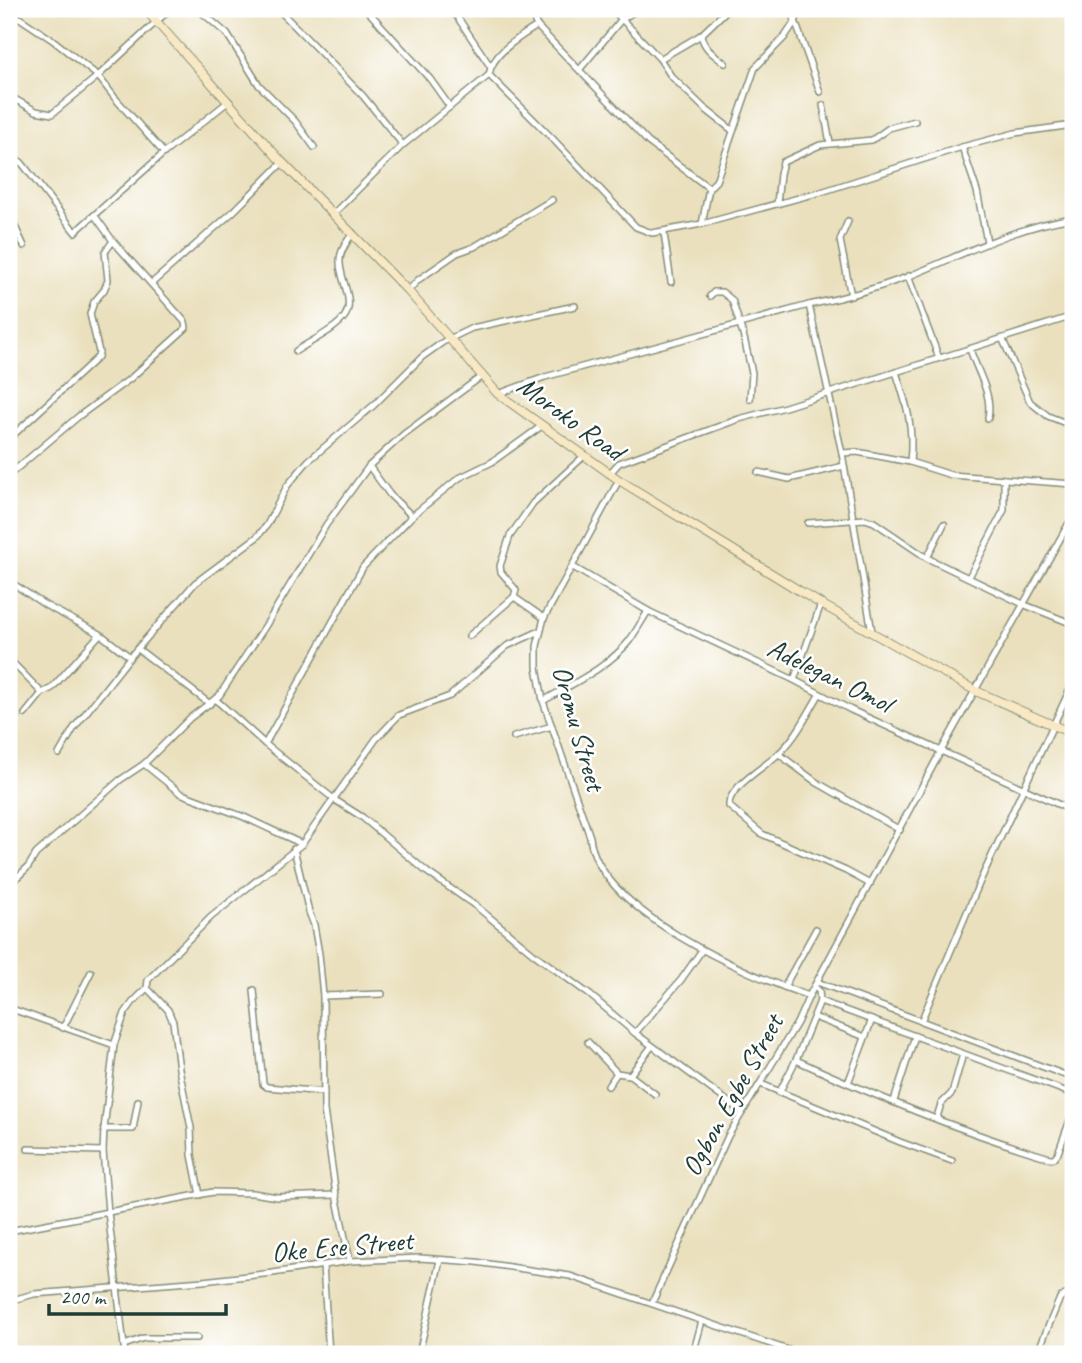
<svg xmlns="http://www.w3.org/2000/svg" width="1082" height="1363" viewBox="0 0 1082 1363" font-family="Caveat,sans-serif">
	<rect width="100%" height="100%" fill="#fff"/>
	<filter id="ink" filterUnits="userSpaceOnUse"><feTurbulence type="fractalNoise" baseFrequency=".0143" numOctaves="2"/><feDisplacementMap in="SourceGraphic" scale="14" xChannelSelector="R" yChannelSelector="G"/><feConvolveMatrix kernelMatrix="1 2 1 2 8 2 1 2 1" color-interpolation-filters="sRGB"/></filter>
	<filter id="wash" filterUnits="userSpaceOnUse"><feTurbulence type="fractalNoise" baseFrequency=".00686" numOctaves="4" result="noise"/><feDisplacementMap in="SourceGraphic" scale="28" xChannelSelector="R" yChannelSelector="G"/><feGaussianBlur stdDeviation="1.57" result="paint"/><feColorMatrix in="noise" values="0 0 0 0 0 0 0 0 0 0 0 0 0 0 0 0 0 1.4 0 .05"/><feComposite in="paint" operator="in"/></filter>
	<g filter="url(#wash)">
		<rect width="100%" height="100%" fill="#eae0bd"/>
	</g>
	<g filter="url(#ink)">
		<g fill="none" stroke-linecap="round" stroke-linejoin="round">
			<g stroke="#848e78" stroke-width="8">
				<g id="street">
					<polyline points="198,9 227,34 259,85 295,121 314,147"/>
					<polyline points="278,9 363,96 403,145"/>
					<polyline points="366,9 430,79 450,107"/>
					<polyline points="452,9 490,66"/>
					<polyline points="529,9 537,26 648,142 709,188"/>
					<polyline points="612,9 660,59 671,76 704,108 732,130"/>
					<polyline points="791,9 820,92"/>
					<polyline points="9,11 54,41 98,76 115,98 164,153"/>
					<path d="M701,35C704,49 714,55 725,63"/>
					<polyline points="660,59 701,35 728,9"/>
					<polyline points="580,69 621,20 638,9"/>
					<polyline points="489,75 551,137 636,227 652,233 702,224 821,192 962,147 1015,133 1073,125"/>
					<polyline points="9,96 36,111 52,114 98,76 170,9"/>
					<polyline points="823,105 830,143"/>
					<polyline points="962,147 977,191 987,242"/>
					<polyline points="9,163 21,162 25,167 75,232 164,153 229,101"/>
					<polyline points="777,204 780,174 783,162 820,145 872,140 889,128 915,121"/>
					<path d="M334,213L403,145L489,75C492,53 520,37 537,26"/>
					<polyline points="9,214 24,246"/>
					<polyline points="848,221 840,240 851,296"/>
					<polyline points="702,224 709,188 716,181 755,68 784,38 796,20"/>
					<polyline points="664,233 671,282"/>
					<polyline points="908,276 939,358"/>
					<polyline points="152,283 234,211 283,162"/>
					<polyline points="408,291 418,280 457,253 474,247 552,200"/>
					<polyline points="710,296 714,292 722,292 732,300 744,338 752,373 750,399"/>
					<polyline points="809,305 842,453 872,632"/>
					<polyline points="1003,340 1030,402 1048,416 1073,426"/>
					<path d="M970,349C977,372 993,394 988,418"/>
					<path d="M296,351C309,342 337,329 345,316C355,301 340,279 340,263C339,252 347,241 353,233"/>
					<path d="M896,372C907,405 914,428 910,462"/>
					<path d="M498,394L545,377L809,305C843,298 875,289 907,277C962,255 1014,227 1073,218"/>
					<polyline points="9,439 98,357 99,352 90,314 94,302 104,290 108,280 105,252 113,241"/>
					<polyline points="842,453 857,452 910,462 951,475 1073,484"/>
					<polyline points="369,466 390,495 412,516"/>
					<polyline points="758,472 789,479 844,466"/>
					<polyline points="609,474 619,463 739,419 785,407 1073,316"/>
					<polyline points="9,475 79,416 131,378 186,328 185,322 113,241 95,216"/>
					<path d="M619,480L544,618L537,646V667L543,701L590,837C598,911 747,975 809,996"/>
					<polyline points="808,523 865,519 874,522 927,558 1025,605 1073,624"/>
					<polyline points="927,558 944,524"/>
					<polyline points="573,567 648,611 794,680 851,710 1073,811"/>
					<polyline points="969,577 1004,510 1004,479"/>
					<polyline points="9,581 45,605 100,634 130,657"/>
					<polyline points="514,597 516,590 501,572 500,566 510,536 533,503 584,456"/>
					<polyline points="469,636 514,597 544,618"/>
					<polyline points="138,649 210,704"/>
					<polyline points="9,659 42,693"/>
					<polyline points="794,680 821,604"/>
					<path d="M819,695C807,715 795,740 777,755C765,767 727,788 729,806L762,834L846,871L870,884"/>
					<polyline points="215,699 265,744 335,800 362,817 427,872 477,907 534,954 590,995 635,1033 742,1112"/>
					<path d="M543,701C572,684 609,667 630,640C636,631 642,621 648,611"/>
					<polyline points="25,714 42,693 52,688 100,634"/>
					<polyline points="514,737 552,726"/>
					<polyline points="265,744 363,567 412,516 459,478 492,462 543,425"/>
					<polyline points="59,754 74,728 130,657 195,583 257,537 267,525 287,486 308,461 374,405 422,357 443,342 472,328 575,306"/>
					<polyline points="779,754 816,782 900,830"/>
					<polyline points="144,764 180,793 244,817 302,844"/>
					<polyline points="294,849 309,912 314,925 319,954 323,996 324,1110 336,1195 350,1261"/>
					<polyline points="9,885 28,867 36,854 120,780 144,764 190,718 219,696 266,625 326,525 369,466 404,434 482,376"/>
					<polyline points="817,982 1073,1078"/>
					<polyline points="784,987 816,929"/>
					<polyline points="147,988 168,1010 173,1022 179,1069 191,1128 192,1155 200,1195"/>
					<polyline points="254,990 263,1084 267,1087 324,1092"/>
					<polyline points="323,996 382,994"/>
					<polyline points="820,1001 1073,1094"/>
					<polyline points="9,1008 114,1045"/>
					<polyline points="814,1017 865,1037"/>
					<polyline points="922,1019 981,879 1073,683"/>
					<polyline points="63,1028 91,972"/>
					<polyline points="635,1033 681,980 702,950"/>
					<polyline points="588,1042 617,1073 608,1086"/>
					<path d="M796,1060C877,1097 965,1133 1050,1158H1054L1058,1153L1073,1112"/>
					<polyline points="617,1073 630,1075 652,1046"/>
					<polyline points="630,1075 655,1094"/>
					<polyline points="848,1083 871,1022"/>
					<polyline points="761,1084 900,1142 952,1161"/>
					<polyline points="779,1093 796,1060 820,1001 819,991 815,987"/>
					<polyline points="894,1101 915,1036"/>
					<polyline points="937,1117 941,1104 952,1093 963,1054"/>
					<polyline points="104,1129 133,1129 138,1101"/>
					<polyline points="28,1149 103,1151"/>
					<polyline points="9,1231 213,1192 253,1193 277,1197 336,1195"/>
					<polyline points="323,1266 329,1354"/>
					<polyline points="9,1301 34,1294 203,1281 273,1273 350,1261 420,1258 476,1262 570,1276 800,1354"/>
					<polyline points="652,1303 728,1136 797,1023 809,996 941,751 1073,516"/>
					<polyline points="124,1345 144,1338 197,1338"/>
					<polyline points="125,1354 108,1212 103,1151 104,1129 114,1045 125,1013 133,1002 147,988 148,980 211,917 302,844 376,739 399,715 450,696 507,646 540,631"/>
					<polyline points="419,1354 440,1260"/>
					<polyline points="693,1354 702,1321"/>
					<polyline points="1037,1354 1060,1298 1065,1295 1073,1299"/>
				</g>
			</g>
			<g stroke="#848e78" stroke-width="10">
				<polyline id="secondary" points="145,9 281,161 408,291 498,394 619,480 821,604 976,691 1073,734"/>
			</g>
			<use href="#street" stroke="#fff" stroke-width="5"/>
			<use href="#secondary" stroke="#f8e8c3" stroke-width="8"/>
		</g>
	</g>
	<g text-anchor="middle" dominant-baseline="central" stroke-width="5" stroke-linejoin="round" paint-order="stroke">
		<g font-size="28" fill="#1f3d34" stroke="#fff">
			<text transform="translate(571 418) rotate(36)">Moroko Road</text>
			<text transform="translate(830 675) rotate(26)">Adelegan Omol</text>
			<text transform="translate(579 728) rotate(74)">Oromu Street</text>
			<text transform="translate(732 1095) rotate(-61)">Ogbon Egbe Street</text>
			<text transform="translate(342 1246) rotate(-5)">Oke Ese Street</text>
		</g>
	</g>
	<rect width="1082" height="1363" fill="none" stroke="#fff" stroke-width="35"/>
	<path d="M49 1304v10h177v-10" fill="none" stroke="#1f3d34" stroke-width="3.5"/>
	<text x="60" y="1304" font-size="21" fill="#1f3d34" stroke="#ffffff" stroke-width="5" paint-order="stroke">200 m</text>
</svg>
